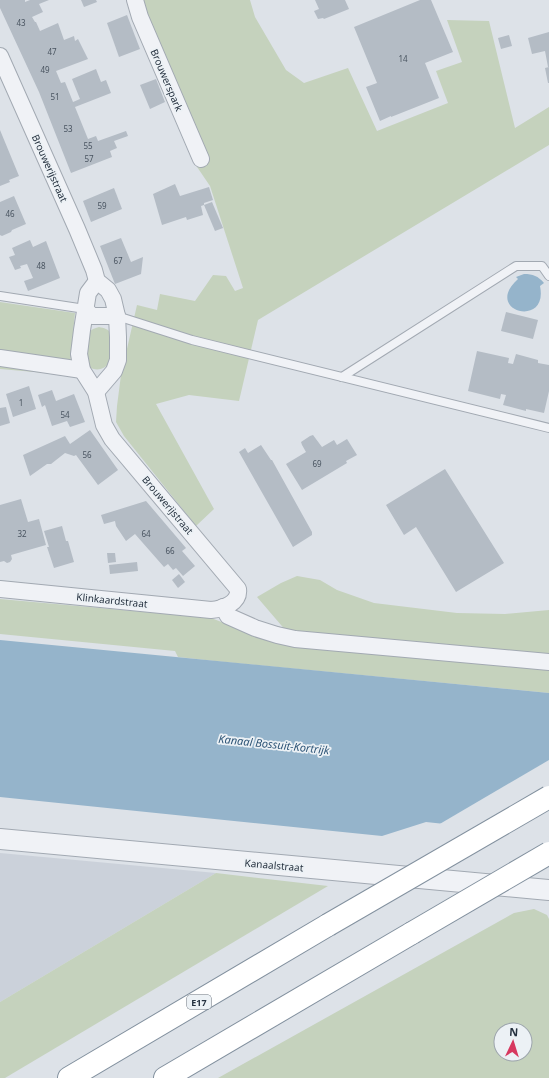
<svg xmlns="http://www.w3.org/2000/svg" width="549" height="1078" viewBox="0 0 549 1078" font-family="'Noto Sans',sans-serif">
	<rect width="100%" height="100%" fill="#dde2e8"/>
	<polygon fill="#cbd1da" points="0,853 216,873 0,1002"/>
	<g fill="#c5d2bd" fill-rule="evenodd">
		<polygon points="141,0 250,0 255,17 286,70 304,83 348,68 377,131 448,103 436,71 462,62 447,20 489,21 515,128 549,107 549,145 258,320 239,401 189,395 156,404 214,509 196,526 124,436 116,422 117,406 121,375 137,305 157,310 160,294 195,301 213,275 226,276 235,291 243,288 210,186 193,161 204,149"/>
		<polygon points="0,302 75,313 69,375 0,369"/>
		<path d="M99,327C104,328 108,329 112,334L110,363C103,370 96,372 88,366L84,356L89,332L93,329Z"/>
		<polygon points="297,576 320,580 337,590 374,603 457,613 505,614 549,610 549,658 287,632 257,597 281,583"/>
		<polygon points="0,599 211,618 240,629 549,668 549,693 215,661 178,657 175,651 0,634"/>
		<polygon points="216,873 328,886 5,1078 0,1078 0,1002"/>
		<path d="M534,909L547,915L549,919V1078H218L514,913ZM501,1030H525V1054H501Z"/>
	</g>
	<g fill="#95b4cb">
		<path d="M524,274C533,274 538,276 544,283L540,286C549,329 482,311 518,279L516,277Z"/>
		<polygon points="0,640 549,693 549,835 426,822 382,836 0,797"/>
	</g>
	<polygon fill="#dde2e8" points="549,760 549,837 438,825"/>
	<g fill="#b4bcc5">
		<polygon points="0,0 25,0 25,2 30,0 49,0 39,4 43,12 32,17 35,22 36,22 40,31 58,23 64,40 74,36 75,41 78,39 88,59 56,71 61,83 65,82 73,102 80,99 72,79 96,69 101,82 106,80 111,93 75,107 88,139 96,136 98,141 126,131 128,136 114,141 117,148 110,151 112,157 71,173 39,92 0,8"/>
		<polygon points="81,0 96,0 97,2 84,7"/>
		<polygon points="315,0 345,0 349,9 324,19 323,18 318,19 314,11 319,9"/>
		<polygon points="420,0 431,0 453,52 425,63 439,98 391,117 391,116 380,121 366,87 377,83 354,27"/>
		<polygon points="127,15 140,49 119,57 107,23"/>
		<polygon points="549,32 549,67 548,67 545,51 532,54 528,38"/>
		<polygon points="509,35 512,46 501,49 498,38"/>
		<polygon points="549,67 549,83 548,83 545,68"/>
		<polygon points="156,79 165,102 150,109 140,85"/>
		<polygon points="0,130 19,176 9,180 10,182 0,186"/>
		<polygon points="175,184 180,196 209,187 213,200 204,203 204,205 201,206 203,215 187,220 186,217 162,225 153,194"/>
		<polygon points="114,188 122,209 91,222 83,201"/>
		<polygon points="14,196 26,224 12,230 11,232 2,236 0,235 0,202"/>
		<polygon points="212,202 223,228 215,231 204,205"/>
		<polygon points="121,238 131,262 143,257 141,274 115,284 100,246"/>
		<polygon points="30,240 33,247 46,241 60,278 28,291 24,281 33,278 27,264 20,266 21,268 15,270 9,257 15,255 12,248"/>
		<polygon points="506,312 538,320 533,339 501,331"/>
		<polygon points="477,351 509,358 508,363 513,364 516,354 538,360 538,363 549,365 549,391 544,413 526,409 526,411 503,405 506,395 501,394 500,399 468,391"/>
		<polygon points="29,386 36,409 13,417 6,394"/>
		<polygon points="52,390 56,401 74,394 85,422 70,427 67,421 52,426 45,405 42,407 38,395"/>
		<polygon points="6,407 10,423 0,426 0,408"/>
		<polygon points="90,430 118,470 98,485 76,455 74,456 65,453 51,464 47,464 30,476 23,455 65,436 70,444"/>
		<polygon points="313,435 322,447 334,440 337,445 347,439 357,455 346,461 347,463 302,490 286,464 306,452 302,445 301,442 310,436"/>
		<polygon points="261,445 271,460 272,460 312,532 312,535 293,547 239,452 245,448 248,453"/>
		<polygon points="445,469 504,563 456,592 416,527 404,535 386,505"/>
		<polygon points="21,499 28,522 39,519 46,545 11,555 12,559 10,562 7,563 4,561 0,562 0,505"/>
		<polygon points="146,501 186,548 182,551 195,566 183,576 176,568 173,570 168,564 164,567 135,534 126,541 116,526 115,521 104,524 101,515"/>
		<polygon points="62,526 66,541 68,541 74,562 54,568 47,547 49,547 44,531"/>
		<polygon points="107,553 115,553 116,562 108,563"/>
		<polygon points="137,562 138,571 110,574 109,565"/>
		<polygon points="179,574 185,582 178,588 172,580"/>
	</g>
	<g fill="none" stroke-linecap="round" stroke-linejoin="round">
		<g stroke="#a2a9b2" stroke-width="10">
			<g id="service">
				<polyline points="0,296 85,309"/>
				<polyline points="117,316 192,340 549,428"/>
				<polyline points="342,377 516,266 542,266 549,276"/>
			</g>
		</g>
		<g stroke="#a2a9b2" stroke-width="18">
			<g id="minor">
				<polyline points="135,0 140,17 201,159"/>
				<polyline points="0,56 77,229 94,270 97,281 108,290 113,299 117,316 118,337 118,360 114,371 96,392"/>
				<polyline points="85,309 92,316 117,316"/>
				<polyline points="0,358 82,370"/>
				<path d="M0,589L211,610C223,609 240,603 238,589L112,439L104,425L96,392L82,370L79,354L82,330L88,293L97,281"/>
				<polyline points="223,607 228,616 255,628 277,635 295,639 549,662"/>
			</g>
		</g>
		<g stroke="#a2a9b2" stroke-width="22">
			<polyline id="tertiary" points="0,839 549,890"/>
		</g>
		<g stroke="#83919f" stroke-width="24">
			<g id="motorway">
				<polyline points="69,1078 328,925"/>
				<polyline points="165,1078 412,933"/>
			</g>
		</g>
		<use href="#service" stroke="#f0f2f6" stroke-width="8"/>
		<use href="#minor" stroke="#f0f2f6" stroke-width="16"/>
		<use href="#tertiary" stroke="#f0f2f6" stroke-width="20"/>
		<use href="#motorway" stroke="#fff" stroke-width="22"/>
		<g stroke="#83919f" stroke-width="24" stroke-linecap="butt">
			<g id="motorway-bridge">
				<polyline points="328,925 549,797"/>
				<polyline points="412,933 549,853"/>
			</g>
		</g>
		<use href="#motorway-bridge" stroke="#fff" stroke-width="22"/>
	</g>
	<g text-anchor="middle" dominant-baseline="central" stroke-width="3.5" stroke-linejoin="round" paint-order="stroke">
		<g font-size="8" fill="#495460">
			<text x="21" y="22">43</text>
			<text x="52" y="51">47</text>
			<text x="403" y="58">14</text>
			<text x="45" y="69">49</text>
			<text x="55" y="96">51</text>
			<text x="68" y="128">53</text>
			<text x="88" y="145">55</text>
			<text x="89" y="158">57</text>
			<text x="102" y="205">59</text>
			<text x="10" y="213">46</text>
			<text x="118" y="260">67</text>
			<text x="41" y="265">48</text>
			<text x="21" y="402">1</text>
			<text x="65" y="414">54</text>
			<text x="87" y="454">56</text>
			<text x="317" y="463">69</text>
			<text x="22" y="533">32</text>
			<text x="146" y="533">64</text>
			<text x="170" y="550">66</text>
		</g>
		<rect fill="#ecf1f5" stroke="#616b76" stroke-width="1" x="187" y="995" width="24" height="14" rx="3"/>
		<g font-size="9" font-weight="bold" fill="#25313f">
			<text x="199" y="1002">E17</text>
		</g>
		<g font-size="10" fill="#25313f" stroke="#ecf1f5">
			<text transform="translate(167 80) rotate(67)">Brouwerspark</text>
			<text transform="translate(50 168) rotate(66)">Brouwerijstraat</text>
			<text transform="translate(168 505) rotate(50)">Brouwerijstraat</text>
			<text transform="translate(112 600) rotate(6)">Klinkaardstraat</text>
			<text transform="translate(274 865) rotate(5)">Kanaalstraat</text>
		</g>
		<g font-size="11" font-style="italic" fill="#2d5476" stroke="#ecf1f5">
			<text transform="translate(274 744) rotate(6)">Kanaal Bossuit-Kortrijk</text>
		</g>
	</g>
	<g transform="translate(513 1042) rotate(4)"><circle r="19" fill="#ecf1f5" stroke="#9ca4ac"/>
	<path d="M0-3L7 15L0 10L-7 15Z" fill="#d7385f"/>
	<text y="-6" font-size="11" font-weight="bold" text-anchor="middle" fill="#25313f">N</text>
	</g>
</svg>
